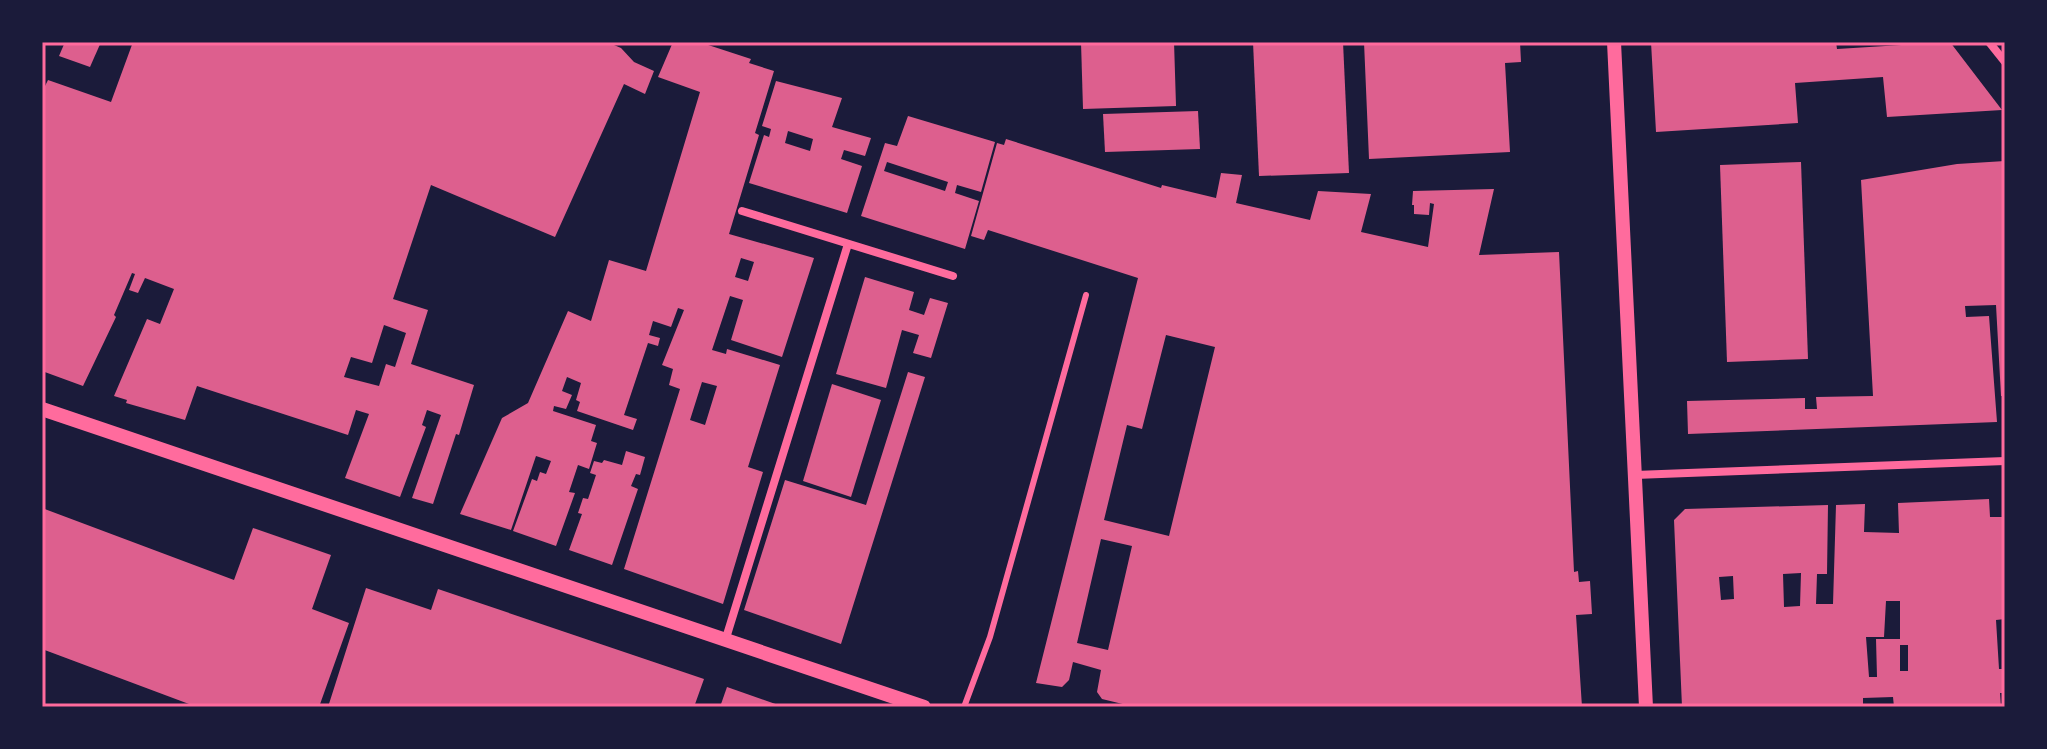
<svg xmlns="http://www.w3.org/2000/svg" width="2047" height="749" viewBox="0 0 2047 749" font-family="Signika,sans-serif">
	<rect width="100%" height="100%" fill="#1b1b3a"/>
	<g fill="#dd5f8e" fill-rule="evenodd">
		<polygon points="65,42 101,42 90,67 59,56"/>
		<path d="M133,42H607L621,48L634,62L654,71L645,94L624,84L555,237L431,185L393,299L428,310L411,364L474,385L459,435L456,434L433,504L412,498L441,415L427,410L422,425L426,427L400,497L345,478L369,414L356,410L348,435L197,386L185,420L126,403L127,400L114,396L147,319L160,324L174,289L145,278L138,293L129,290L135,274L132,273L114,315L116,317L83,386L42,371V92L48,80L111,102ZM384,325L406,333L395,367L386,364L379,386L344,377L351,357L372,363Z"/>
		<path d="M673,42H699L751,59L749,63L774,71L755,133L759,135L729,234L814,258L782,357L731,340L743,300L730,296L712,350L726,354L727,349L780,365L748,467L763,472L723,604L624,569L680,389L669,385L673,369L662,365L684,310L678,308L671,327L653,321L649,335L660,338L658,346L648,343L624,415L637,419L633,430L577,411L580,402L576,400L581,383L567,377L562,391L572,395L566,409L554,406L553,411L596,425L591,441L597,443L589,469L578,465L569,492L575,493L556,546L513,531L532,479L537,481L540,472L546,474L551,461L536,456L511,530L460,514L502,418L528,403L568,311L591,321L609,260L646,271L700,92L658,77ZM741,258L754,262L748,281L735,277ZM702,382L717,386L705,425L690,420Z"/>
		<polygon points="1081,42 1174,42 1176,106 1083,109"/>
		<polygon points="1253,42 1343,42 1349,173 1259,176"/>
		<polygon points="1364,42 1520,42 1521,62 1505,63 1510,152 1369,159"/>
		<polygon points="1651,42 1836,42 1837,49 1950,42 2002,110 1887,117 1883,77 1795,83 1798,123 1656,132"/>
		<path d="M776,81L842,98L832,127L871,138L865,156L844,150L841,159L862,166L847,213L749,183L764,135L769,137L771,129L762,126ZM788,131L813,139L810,151L785,143Z"/>
		<polygon points="1198,111 1200,149 1105,152 1103,114"/>
		<path d="M908,116L995,142L981,192L957,185L955,193L979,201L965,249L861,216L885,143L897,146ZM887,162L948,182L945,191L884,171Z"/>
		<path d="M1006,139L1161,188L1162,185L1216,198L1221,173L1242,175L1236,203L1310,220L1318,191L1371,194L1361,232L1428,247L1434,204L1430,203L1429,215L1414,214V205H1412L1413,191L1494,189L1479,255L1559,252L1574,572L1578,571L1579,582L1590,581L1592,614L1576,615L1582,707H1135L1102,699L1097,692L1101,670L1073,662L1069,680L1062,687L1036,683L1138,278L988,230L984,240L971,236L997,143L1004,145ZM1166,335L1215,347L1169,536L1104,520L1127,425L1142,429ZM1101,539L1132,546L1108,650L1077,643Z"/>
		<polygon points="2005,161 2005,396 2001,396 1996,305 1965,306 1966,317 1989,316 1997,422 1688,434 1687,401 1805,398 1805,409 1817,409 1816,397 1873,396 1861,180 1957,164"/>
		<polygon points="1801,162 1808,359 1727,362 1720,165"/>
		<polygon points="865,277 914,292 909,310 924,315 930,298 948,303 931,358 913,353 919,335 902,330 886,388 836,374"/>
		<polygon points="908,372 925,377 841,644 744,610 785,480 866,505"/>
		<polygon points="832,384 881,400 851,497 803,481"/>
		<polygon points="626,451 645,457 640,475 636,474 631,486 638,489 612,565 569,550 582,514 578,513 583,498 588,499 596,475 590,473 594,461 602,463 604,460 622,465"/>
		<path d="M1989,499L1990,517H2005V619L1996,620L1999,669H2005V693H2000L2001,707H1894L1893,697L1863,698V707H1682L1674,520L1685,509L1828,505L1827,574H1817L1816,604H1833L1836,505L1865,504L1864,532L1899,533L1898,503ZM1801,573L1800,606L1784,607L1783,574ZM1733,576L1734,599L1721,600L1719,577ZM1886,601H1900V639H1876L1877,677H1869L1866,637H1884ZM1900,645H1908V671H1900Z"/>
		<polygon points="42,508 234,580 253,528 331,555 312,609 349,623 319,707 197,707 42,649"/>
		<polygon points="366,588 431,610 438,589 704,679 694,707 328,707"/>
		<polygon points="727,687 784,707 720,707"/>
	</g>
	<g fill="none" stroke-linecap="round" stroke-linejoin="round">
		<polyline stroke="#ff6b9d" stroke-width="6" points="964,707 990,637 1086,295"/>
		<g stroke="#ff6b9d" stroke-width="8">
			<polyline points="1989,42 2005,62"/>
			<polyline points="742,211 953,276"/>
			<polyline points="1635,475 2005,461"/>
			<polyline points="726,638 848,244"/>
		</g>
		<g stroke="#ff6b9d" stroke-width="14">
			<polyline points="1614,42 1646,707"/>
			<polyline points="42,409 924,707"/>
		</g>
	</g>
	<rect width="2047" height="749" fill="none" stroke="#1b1b3a" stroke-width="88"/>
	<rect x="44" y="44" width="1959" height="661" fill="none" stroke="#ff6b9d" stroke-width="3"/>
</svg>
